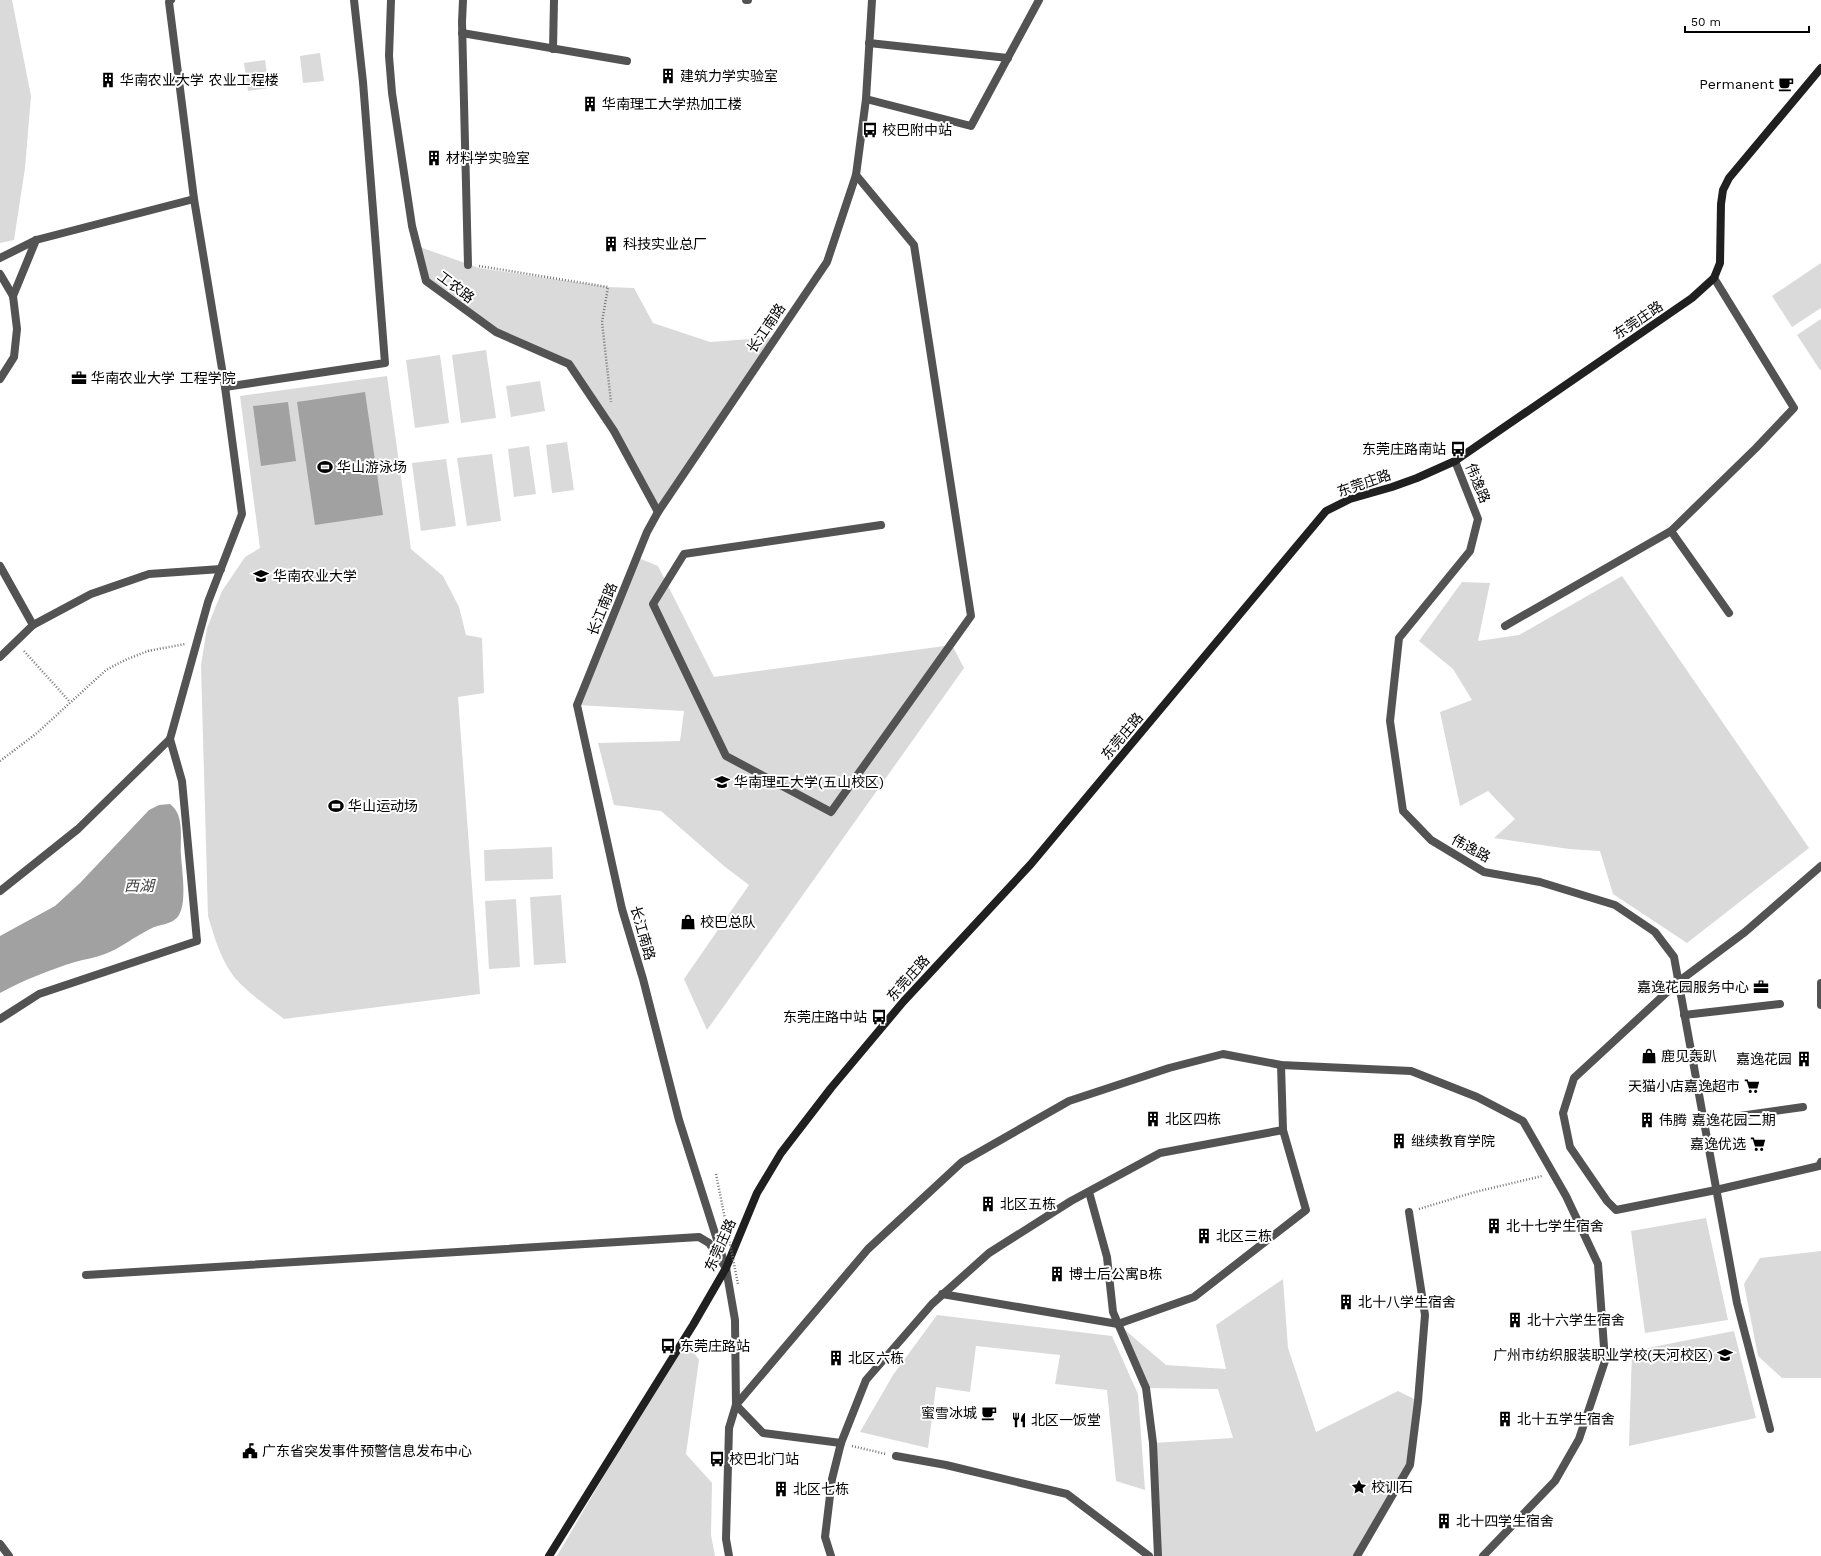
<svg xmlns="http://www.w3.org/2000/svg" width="1821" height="1556" viewBox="0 0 1821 1556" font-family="'Work Sans','Noto Sans SC',sans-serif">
	<rect width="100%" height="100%" fill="#fff"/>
	<g fill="#dadada">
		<polygon points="0,0 12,0 31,96 25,168 14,240 0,243"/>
		<polygon points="320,53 324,81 303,83 300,56"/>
		<polygon points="265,60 269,88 248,91 244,63"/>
		<polygon points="417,246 479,268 608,287 634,288 653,323 710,342 776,337 658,512 569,364 496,332 426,281"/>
		<polygon points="1821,263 1821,308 1792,327 1772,296"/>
		<polygon points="1821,319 1821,369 1820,370 1797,335"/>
		<polygon points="486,350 496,418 461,423 452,355"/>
		<polygon points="440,355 449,423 415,428 406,360"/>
		<path d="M387,376L411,549L443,576L459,607L466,635L482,638L484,693L458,697L480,994L284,1019C270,1008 241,988 232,974C220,957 214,936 208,916L201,665L207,628L222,591L245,557L260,548L240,396Z"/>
		<polygon points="540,381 545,411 511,417 506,386"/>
		<polygon points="567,442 574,490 552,493 546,445"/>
		<polygon points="529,446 536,494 514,497 508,449"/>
		<polygon points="492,454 501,521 467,526 457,458"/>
		<polygon points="446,459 456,526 421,531 412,463"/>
		<polygon points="636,557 658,566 714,677 952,645 964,668 707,1030 684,979 749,885 724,866 661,811 614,805 598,743 680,741 684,711 577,705"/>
		<polygon points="1622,576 1809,848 1687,943 1613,894 1600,851 1569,849 1494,838 1515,819 1488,791 1460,806 1440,712 1472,700 1453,669 1419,641 1462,582 1490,583 1478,641 1519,635"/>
		<polygon points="552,847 553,879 485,881 484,850"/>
		<polygon points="561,895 566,963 534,965 530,897"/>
		<polygon points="516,899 520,967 489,969 485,901"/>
		<polygon points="1706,1218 1728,1320 1645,1333 1631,1231"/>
		<polygon points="1821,1251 1821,1378 1782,1378 1758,1356 1744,1284 1760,1258"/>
		<polygon points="1283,1279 1288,1348 1316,1432 1398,1391 1418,1401 1410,1465 1357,1556 1158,1556 1153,1443 1233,1438 1218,1389 1146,1388 1118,1324 1166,1365 1226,1369 1216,1325"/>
		<polygon points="937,1315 1112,1336 1138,1394 1145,1490 1116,1481 1107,1390 1055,1384 1060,1355 976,1346 970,1392 936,1387 928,1448 860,1432 893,1375"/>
		<polygon points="1734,1331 1756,1418 1629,1446 1632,1351"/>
		<polygon points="684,1339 699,1360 686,1454 712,1483 711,1535 715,1556 557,1556"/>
	</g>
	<g fill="#a1a1a1">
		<polygon points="365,392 383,515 315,525 297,402"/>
		<polygon points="288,402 296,461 261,466 253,406"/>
		<path d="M170,804C185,815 180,839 181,855C182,871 187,902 179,915C173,925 159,924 150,929C134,937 121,948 105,954C95,958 85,959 75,962C49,970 24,980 0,993V936L55,906L80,883L149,810L159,805Z"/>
	</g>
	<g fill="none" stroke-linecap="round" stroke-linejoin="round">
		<g stroke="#757575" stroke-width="2.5" stroke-dasharray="1 2" stroke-linecap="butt">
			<polyline points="479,266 608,287 602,322 611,402"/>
			<polyline points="24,651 70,702"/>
			<polyline points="0,761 37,733 106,670 125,660 148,651 185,644"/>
			<polyline points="1419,1209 1475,1192 1542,1176"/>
			<polyline points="852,1446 886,1454"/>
		</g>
		<g stroke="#535353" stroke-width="8">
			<polyline points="463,0 462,22 468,265"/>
			<polyline points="462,33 627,61"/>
			<polyline points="553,49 554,0"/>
			<polyline points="1455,461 1478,519 1470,551 1399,638 1390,721 1403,811 1431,840 1484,872 1540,882 1615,905 1655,932 1674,957 1737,1303 1770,1429"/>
			<polyline points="1821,866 1745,932 1678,982 1574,1078 1563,1113 1570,1147 1607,1201 1616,1210 1716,1190 1819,1166 1821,1162"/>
			<polyline points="1821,983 1821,1005"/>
			<polyline points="1684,1015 1780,1004"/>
			<polyline points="1704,1121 1803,1107"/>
		</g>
		<g stroke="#535353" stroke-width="8">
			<polyline points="391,0 389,56 392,93 412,226 426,281 496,332 569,364 614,431 658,512"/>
			<polyline points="746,0 748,0"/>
			<polyline points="869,43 1008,58"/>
			<polyline points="866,99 971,126 1039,0"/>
			<polyline points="856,175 914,245 971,616 831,812 726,756 653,604 684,554 881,525"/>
			<polyline points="0,258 36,240 194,199"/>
			<polyline points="0,274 13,296 17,329 14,357 0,379"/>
			<polyline points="13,296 36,240"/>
			<polyline points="225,387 385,363 363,82 354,0"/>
			<polyline points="1671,531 1729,613"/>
			<polyline points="0,566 33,625"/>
			<polyline points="1505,626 1671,531 1756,448 1794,408 1714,278"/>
			<polyline points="0,657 33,625 91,594 149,574 221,569"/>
			<polyline points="0,891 78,829 170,739 208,602 242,514 225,387 194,199 169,2 171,0"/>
			<polyline points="0,1019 39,994 197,941 182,781 170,739"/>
			<polyline points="1089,1192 1107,1257 1113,1312 1146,1388 1153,1443 1158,1556"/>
			<polyline points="726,1268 679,1120 643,979 622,909 577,705 647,532 658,512 827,262 856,175 866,99 872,0"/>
			<polyline points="86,1275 699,1237 709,1243 726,1268 735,1320 736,1405 729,1428 726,1539 729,1556"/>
			<polyline points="942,1294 1118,1324 1194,1297 1306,1210 1283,1130"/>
			<polyline points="841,1443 763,1433 736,1405 868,1249 962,1162 1069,1101 1169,1068 1223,1054 1281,1065 1411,1071 1477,1097 1523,1121 1566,1196 1598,1264 1605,1361 1579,1439 1555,1481 1483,1556"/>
			<polyline points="896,1456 946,1465 1067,1494 1149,1556"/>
			<polyline points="0,1544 9,1556"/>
			<polyline points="831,1556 825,1537 832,1479 841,1443 866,1380 932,1304 989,1253 1071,1201 1160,1153 1283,1130 1281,1065"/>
			<polyline points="1357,1556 1410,1465 1418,1401 1425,1315 1409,1212"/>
		</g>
		<polyline stroke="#202020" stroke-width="8" points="549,1556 693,1325 726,1268 757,1193 781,1153 831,1088 903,1002 1031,864 1326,511 1350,499 1392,487 1417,478 1455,461 1692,298 1714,278 1720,263 1721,204 1723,190 1729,178 1821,68"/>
		<polyline stroke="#757575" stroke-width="2.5" stroke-dasharray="1 2" stroke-linecap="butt" points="716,1174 738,1284"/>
	</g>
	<defs>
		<g id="building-bare" transform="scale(1.2)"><path d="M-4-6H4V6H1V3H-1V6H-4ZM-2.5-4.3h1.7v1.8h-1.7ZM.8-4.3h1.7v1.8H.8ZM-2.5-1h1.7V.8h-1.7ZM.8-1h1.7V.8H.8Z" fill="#000" stroke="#fff" stroke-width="2.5" paint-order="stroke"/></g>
		<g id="cafe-bare" transform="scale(1.2)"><path d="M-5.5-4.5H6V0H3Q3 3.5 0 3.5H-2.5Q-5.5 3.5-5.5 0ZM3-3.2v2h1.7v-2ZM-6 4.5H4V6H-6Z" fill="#000" stroke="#fff" stroke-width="2.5" paint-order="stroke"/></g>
		<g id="bus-bare" transform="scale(1.2)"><path d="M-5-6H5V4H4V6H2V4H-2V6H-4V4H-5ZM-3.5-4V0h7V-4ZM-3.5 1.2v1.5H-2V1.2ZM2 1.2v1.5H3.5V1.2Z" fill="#000" stroke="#fff" stroke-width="2.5" paint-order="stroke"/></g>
		<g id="office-bare" transform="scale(1.2)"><path d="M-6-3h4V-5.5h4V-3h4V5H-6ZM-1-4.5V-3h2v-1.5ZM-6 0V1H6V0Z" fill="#000" stroke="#fff" stroke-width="2.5" paint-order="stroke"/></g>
		<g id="stadium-bare" transform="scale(1.2)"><path d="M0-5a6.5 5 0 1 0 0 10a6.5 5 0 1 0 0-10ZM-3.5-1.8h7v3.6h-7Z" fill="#000" stroke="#fff" stroke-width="2.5" paint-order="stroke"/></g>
		<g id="university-bare" transform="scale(1.2)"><path d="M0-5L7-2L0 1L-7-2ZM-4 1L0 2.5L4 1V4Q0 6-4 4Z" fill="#000" stroke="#fff" stroke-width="2.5" paint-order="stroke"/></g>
		<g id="shop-bare" transform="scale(1.2)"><path d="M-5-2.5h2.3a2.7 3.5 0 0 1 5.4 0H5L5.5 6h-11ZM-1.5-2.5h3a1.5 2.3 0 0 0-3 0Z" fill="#000" stroke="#fff" stroke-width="2.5" paint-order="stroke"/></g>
		<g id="supermarket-bare" transform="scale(1.2)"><path d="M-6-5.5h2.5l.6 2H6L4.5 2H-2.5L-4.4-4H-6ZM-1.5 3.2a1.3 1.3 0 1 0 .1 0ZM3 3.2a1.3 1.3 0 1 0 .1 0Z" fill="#000" stroke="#fff" stroke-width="2.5" paint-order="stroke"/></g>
		<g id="school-bare" transform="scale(1.2)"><path d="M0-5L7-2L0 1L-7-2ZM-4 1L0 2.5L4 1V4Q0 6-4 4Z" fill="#000" stroke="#fff" stroke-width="2.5" paint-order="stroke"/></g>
		<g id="restaurant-bare" transform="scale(1.2)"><path d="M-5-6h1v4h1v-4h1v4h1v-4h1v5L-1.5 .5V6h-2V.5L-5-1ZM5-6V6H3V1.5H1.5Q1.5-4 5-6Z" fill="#000" stroke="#fff" stroke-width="2.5" paint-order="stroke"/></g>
		<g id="civic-bare" transform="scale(1.2)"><path d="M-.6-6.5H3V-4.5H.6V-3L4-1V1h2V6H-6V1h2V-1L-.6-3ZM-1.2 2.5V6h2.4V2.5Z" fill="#000" stroke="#fff" stroke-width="2.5" paint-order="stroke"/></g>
		<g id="sight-bare" transform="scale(1.2)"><path d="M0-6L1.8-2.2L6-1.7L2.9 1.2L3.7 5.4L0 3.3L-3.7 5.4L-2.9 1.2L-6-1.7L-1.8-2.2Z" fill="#000" stroke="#fff" stroke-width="2.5" paint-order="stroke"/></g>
	</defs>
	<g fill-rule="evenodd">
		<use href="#building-bare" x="668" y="76"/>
		<use href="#building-bare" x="108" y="80"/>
		<use href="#cafe-bare" x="1786" y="84"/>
		<use href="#building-bare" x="590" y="104"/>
		<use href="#bus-bare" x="870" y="130"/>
		<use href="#building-bare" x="434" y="158"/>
		<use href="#building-bare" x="611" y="244"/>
		<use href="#office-bare" x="79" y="378"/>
		<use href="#bus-bare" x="1458" y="449"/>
		<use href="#stadium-bare" x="325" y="467"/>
		<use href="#university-bare" x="261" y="576"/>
		<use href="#university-bare" x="722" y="782"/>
		<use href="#stadium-bare" x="336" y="806"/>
		<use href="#shop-bare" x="688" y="922"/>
		<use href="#office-bare" x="1761" y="987"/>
		<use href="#bus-bare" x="879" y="1017"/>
		<use href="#shop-bare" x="1649" y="1056"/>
		<use href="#building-bare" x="1804" y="1059"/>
		<use href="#supermarket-bare" x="1752" y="1086"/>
		<use href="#building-bare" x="1153" y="1119"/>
		<use href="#building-bare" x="1647" y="1120"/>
		<use href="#building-bare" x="1399" y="1141"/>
		<use href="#supermarket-bare" x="1758" y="1144"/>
		<use href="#building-bare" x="988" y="1204"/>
		<use href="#building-bare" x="1494" y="1226"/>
		<use href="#building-bare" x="1204" y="1236"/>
		<use href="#building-bare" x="1057" y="1274"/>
		<use href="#building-bare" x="1346" y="1302"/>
		<use href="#building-bare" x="1515" y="1320"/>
		<use href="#bus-bare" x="668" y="1346"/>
		<use href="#school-bare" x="1725" y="1355"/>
		<use href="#building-bare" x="836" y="1358"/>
		<use href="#cafe-bare" x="989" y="1413"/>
		<use href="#building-bare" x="1505" y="1419"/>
		<use href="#restaurant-bare" x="1019" y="1420"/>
		<use href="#civic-bare" x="250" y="1451"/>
		<use href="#bus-bare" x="717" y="1459"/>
		<use href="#sight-bare" x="1359" y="1487"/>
		<use href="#building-bare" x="781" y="1489"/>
		<use href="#building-bare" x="1444" y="1521"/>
	</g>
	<g text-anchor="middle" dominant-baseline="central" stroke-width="4" stroke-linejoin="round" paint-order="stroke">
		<g font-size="14" fill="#000" stroke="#fff" text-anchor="start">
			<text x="680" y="76">建筑力学实验室</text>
			<text x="120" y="80">华南农业大学 农业工程楼</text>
			<text x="1774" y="84" text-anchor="end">Permanent</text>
			<text x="602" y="104">华南理工大学热加工楼</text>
			<text x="882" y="130">校巴附中站</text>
			<text x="446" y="158">材料学实验室</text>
			<text x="623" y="244">科技实业总厂</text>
			<text x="91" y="378">华南农业大学 工程学院</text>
			<text x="1446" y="449" text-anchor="end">东莞庄路南站</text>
			<text x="337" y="467">华山游泳场</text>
			<text x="273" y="576">华南农业大学</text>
			<text x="734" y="782">华南理工大学(五山校区)</text>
			<text x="348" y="806">华山运动场</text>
			<text x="700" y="922">校巴总队</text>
			<text x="1749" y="987" text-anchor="end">嘉逸花园服务中心</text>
			<text x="867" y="1017" text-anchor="end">东莞庄路中站</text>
			<text x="1661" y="1056">鹿见轰趴</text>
			<text x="1792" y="1059" text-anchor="end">嘉逸花园</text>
			<text x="1740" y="1086" text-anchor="end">天猫小店嘉逸超市</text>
			<text x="1165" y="1119">北区四栋</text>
			<text x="1659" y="1120">伟腾 嘉逸花园二期</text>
			<text x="1411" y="1141">继续教育学院</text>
			<text x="1746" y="1144" text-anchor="end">嘉逸优选</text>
			<text x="1000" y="1204">北区五栋</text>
			<text x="1506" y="1226">北十七学生宿舍</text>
			<text x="1216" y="1236">北区三栋</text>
			<text x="1069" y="1274">博士后公寓B栋</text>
			<text x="1358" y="1302">北十八学生宿舍</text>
			<text x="1527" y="1320">北十六学生宿舍</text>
			<text x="680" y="1346">东莞庄路站</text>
			<text x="1713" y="1355" text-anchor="end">广州市纺织服装职业学校(天河校区)</text>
			<text x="848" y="1358">北区六栋</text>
			<text x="977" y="1413" text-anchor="end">蜜雪冰城</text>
			<text x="1517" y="1419">北十五学生宿舍</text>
			<text x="1031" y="1420">北区一饭堂</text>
			<text x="262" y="1451">广东省突发事件预警信息发布中心</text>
			<text x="729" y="1459">校巴北门站</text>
			<text x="1371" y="1487">校训石</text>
			<text x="793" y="1489">北区七栋</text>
			<text x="1456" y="1521">北十四学生宿舍</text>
		</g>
		<g font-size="14" fill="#000" stroke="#fff">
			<text transform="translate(456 287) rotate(37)">工农路</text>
			<text transform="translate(1638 320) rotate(-34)">东莞庄路</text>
			<text transform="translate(766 328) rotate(-56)">长江南路</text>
			<text transform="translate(1364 483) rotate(-19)">东莞庄路</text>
			<text transform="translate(1478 483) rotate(68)">伟逸路</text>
			<text transform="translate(602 609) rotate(-68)">长江南路</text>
			<text transform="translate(1122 736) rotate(-50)">东莞庄路</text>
			<text transform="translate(1471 848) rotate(29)">伟逸路</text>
			<text transform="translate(643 933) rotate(74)">长江南路</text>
			<text transform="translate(908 978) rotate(-48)">东莞庄路</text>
			<text transform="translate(720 1245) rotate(-66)">东莞庄路</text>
		</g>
		<g font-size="15" font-style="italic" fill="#424242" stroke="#fff">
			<text x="139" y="886">西湖</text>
		</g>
	</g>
	<path d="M1685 26v6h124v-6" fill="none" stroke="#000000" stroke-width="2"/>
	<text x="1691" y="26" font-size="12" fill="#000000" stroke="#ffffff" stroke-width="3" paint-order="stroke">50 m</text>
</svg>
